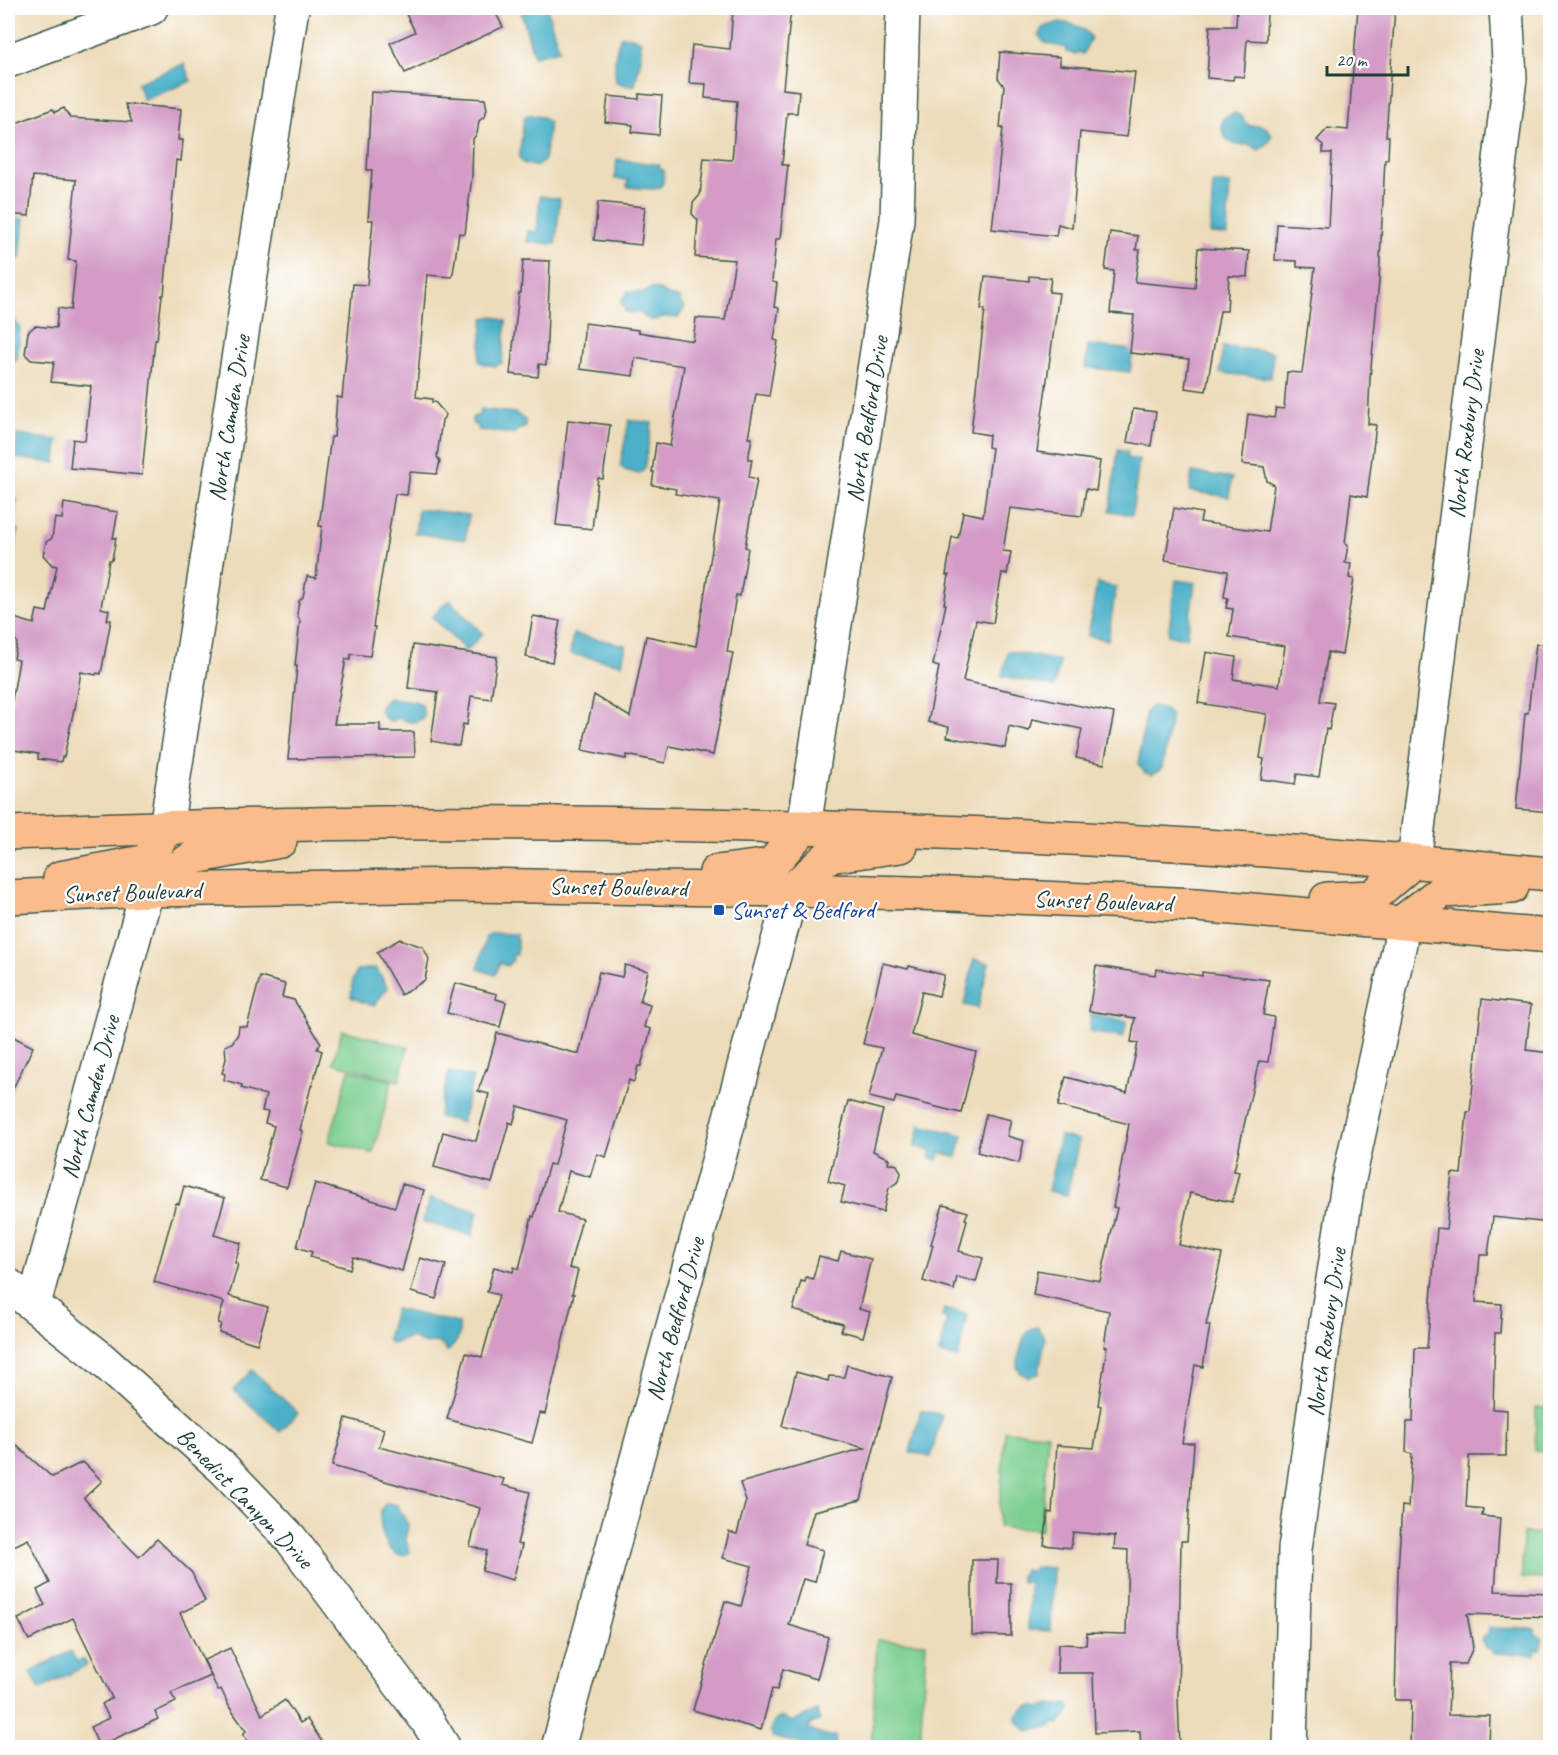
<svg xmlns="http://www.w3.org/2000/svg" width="1558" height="1755" viewBox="0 0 1558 1755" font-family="Caveat,sans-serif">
	<rect width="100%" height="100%" fill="#fff"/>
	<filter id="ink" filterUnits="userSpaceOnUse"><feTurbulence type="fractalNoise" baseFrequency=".0167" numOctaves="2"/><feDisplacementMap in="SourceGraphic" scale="12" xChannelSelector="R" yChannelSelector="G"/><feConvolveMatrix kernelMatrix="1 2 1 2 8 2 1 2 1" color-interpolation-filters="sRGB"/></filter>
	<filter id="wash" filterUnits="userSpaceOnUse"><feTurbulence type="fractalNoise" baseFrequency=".008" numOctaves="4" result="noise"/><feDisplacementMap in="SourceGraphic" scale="24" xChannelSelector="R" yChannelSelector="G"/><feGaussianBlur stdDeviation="1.35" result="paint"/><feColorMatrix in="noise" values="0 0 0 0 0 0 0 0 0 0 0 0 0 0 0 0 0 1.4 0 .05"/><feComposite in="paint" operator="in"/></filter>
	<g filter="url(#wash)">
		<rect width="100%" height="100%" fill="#eddcba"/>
		<g fill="#7ccf91" stroke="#4e8662" stroke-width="1.5">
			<polygon points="342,1030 408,1047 399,1081 333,1063"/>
			<polygon points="349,1070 392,1081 373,1153 329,1142"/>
			<polygon points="1536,1408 1550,1408 1550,1451 1535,1451"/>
			<polygon points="1005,1431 1048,1434 1041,1530 998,1527"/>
			<polygon points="1523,1533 1550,1534 1550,1579 1522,1578"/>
			<polygon points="877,1640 926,1643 920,1747 871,1747"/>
		</g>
		<g fill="#49b0c8" stroke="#34767e" stroke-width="1.5">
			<polygon points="520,8 547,8 559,50 534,56"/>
			<path d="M1060,22C1073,24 1084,26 1091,38L1083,54L1079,52L1076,54L1066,52V48C1054,44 1044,47 1039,35L1042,28Z"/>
			<path d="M621,36L632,37L641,41V58L635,85L629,86L616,82C614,66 614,52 621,36Z"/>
			<polygon points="184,64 191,81 144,100 137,83"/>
			<path d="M1235,113L1243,117L1244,121L1250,126C1255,126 1260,124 1265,127C1278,135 1268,146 1258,150C1255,148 1253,146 1250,145C1245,144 1240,146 1235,144C1223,140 1218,126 1225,117Z"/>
			<polygon points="527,115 542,117 549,123 544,161 536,167 523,163 519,158 524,118"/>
			<polygon points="617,159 660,165 659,169 664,170 663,183 659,188 653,189 627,187 628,180 615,179"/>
			<polygon points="1213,183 1230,184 1227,235 1210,234"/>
			<polygon points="540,196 560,199 556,244 527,242 528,231 537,232"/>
			<polygon points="8,217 24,219 20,259 8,258"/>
			<path d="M651,288L662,291L667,295L680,298V303L685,307L678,318C673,318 667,316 663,317C653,321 648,322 641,313L625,312V309L621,303L623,297L627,295V291L644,293Z"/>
			<polygon points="493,316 506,321 502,363 495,366 484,364 479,361 484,318"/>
			<polygon points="8,318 14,320 20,328 17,358 15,361 8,364"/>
			<polygon points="1088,345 1133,350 1130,372 1085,367"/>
			<polygon points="1223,347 1273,352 1271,378 1220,373"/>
			<polygon points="480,409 515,413 525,420 525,428 517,430 514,434 478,430 479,427 472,423 472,418 480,414"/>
			<polygon points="629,420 652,423 644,470 638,474 625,470 620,466"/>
			<polygon points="17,435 58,440 56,463 15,458"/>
			<polygon points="1118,450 1128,452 1127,458 1139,460 1132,515 1110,511"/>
			<polygon points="1192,472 1232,478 1229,497 1189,491"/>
			<polygon points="8,497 17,499 12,528 18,529 15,547 8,546"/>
			<polygon points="418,509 469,515 465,540 415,533"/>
			<polygon points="1176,580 1195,583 1187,638 1168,635"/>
			<polygon points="1097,583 1116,587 1108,640 1088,636"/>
			<polygon points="449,600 483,634 466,651 432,617"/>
			<polygon points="573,634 626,645 622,664 570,654"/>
			<polygon points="1008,651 1060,661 1054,687 1002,676"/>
			<path d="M388,698L414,701L422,704L424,716C418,724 408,723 399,718L391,721C384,719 380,714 380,707Z"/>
			<polygon points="1154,706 1165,709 1171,717 1162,768 1157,772 1151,775 1144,772 1138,764 1146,712 1150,707"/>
			<polygon points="492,933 517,934 517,955 512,955 513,960 507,966 500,963 495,975 478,969 486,937"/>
			<polygon points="974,959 989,963 978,1008 964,1005"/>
			<polygon points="376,968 388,988 374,1005 370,1005 351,997 353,979 358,970"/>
			<polygon points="1091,1015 1127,1021 1123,1038 1089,1032"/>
			<polygon points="449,1072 473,1077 462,1122 438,1117"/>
			<polygon points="920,1125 963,1135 957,1157 940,1153 938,1160 930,1158 931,1151 915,1146"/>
			<polygon points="1060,1136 1079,1140 1067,1195 1048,1191"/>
			<polygon points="430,1198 478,1211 472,1236 423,1222"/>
			<path d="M395,1309L458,1323C462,1336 457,1343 447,1352L443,1346L437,1342L425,1344C404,1335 415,1336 392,1344L387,1340Z"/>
			<polygon points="944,1309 967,1314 958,1358 939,1354 947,1318 942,1317"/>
			<path d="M1037,1327L1045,1338L1039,1374L1028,1377L1020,1373V1370L1017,1368C1020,1355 1020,1329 1037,1327Z"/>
			<polygon points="252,1370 298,1413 280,1432 234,1390"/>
			<polygon points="921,1410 942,1415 931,1457 910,1452"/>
			<path d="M386,1503L397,1505L408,1525L406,1541L410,1552C388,1569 371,1514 386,1503Z"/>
			<polygon points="1035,1567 1053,1568 1051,1631 1028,1630 1029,1582 1021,1582 1021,1575 1024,1570 1031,1571"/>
			<polygon points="1489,1628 1535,1629 1536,1635 1543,1638 1540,1650 1536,1650 1535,1655 1492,1653 1492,1650 1485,1647 1481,1639 1485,1635 1488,1634"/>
			<polygon points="71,1651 77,1662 84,1659 87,1665 40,1689 31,1672"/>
			<path d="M1067,1704L1070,1709L1060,1724L1054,1723L1049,1728L1044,1726L1042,1729L1038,1728C1022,1736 1026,1725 1017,1722V1716C1024,1708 1029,1704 1040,1708C1048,1702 1057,1707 1067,1704Z"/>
			<polygon points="817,1711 820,1720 811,1724 808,1729 824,1736 835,1736 836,1747 812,1747 773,1737 770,1731 773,1723 780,1717 793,1722"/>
		</g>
		<g id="blocks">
			<g fill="#d39bc6">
				<polygon points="403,8 493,8 503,27 405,73 390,43 415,32"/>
				<polygon points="733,8 791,8 783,89 799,91 797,113 787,113 782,165 788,165 780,239 776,239 772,282 777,283 774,307 779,308 774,340 778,341 769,396 756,394 748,438 752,438 748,459 752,459 749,477 757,479 745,547 748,548 740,596 736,595 727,652 733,653 713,755 669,746 665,763 627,755 626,759 582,750 594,695 630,717 646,636 696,646 720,501 675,494 676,489 652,485 654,472 652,472 656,443 670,446 684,366 635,358 633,376 580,369 585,323 638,330 638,332 693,341 696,318 725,320 735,260 695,257 698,220 692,214 693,203 700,195 704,158 732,160 737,101 705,98 706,84 689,83 692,45 730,49"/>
				<polygon points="1237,8 1267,8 1266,41 1247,40 1244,77 1234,76 1233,80 1207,78 1210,26 1236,26"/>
				<polygon points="1358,8 1395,8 1386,136 1389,136 1388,159 1385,159 1379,281 1370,378 1368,424 1376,425 1367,497 1351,494 1345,544 1348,545 1345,563 1351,564 1349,578 1354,579 1342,655 1328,652 1320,701 1334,703 1329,730 1326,729 1319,777 1297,774 1295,784 1261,779 1264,759 1260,758 1267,714 1198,703 1206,652 1236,657 1233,679 1279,686 1285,646 1229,637 1233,609 1226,608 1228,598 1224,597 1228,571 1165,560 1174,508 1202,513 1200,522 1267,532 1274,485 1267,481 1264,467 1242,464 1248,414 1274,418 1276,408 1284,409 1287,372 1302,373 1315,268 1297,267 1297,261 1275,260 1277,224 1328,227 1332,153 1323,153 1323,145 1317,140 1328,128 1348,130"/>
				<polygon points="1000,52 1060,57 1060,65 1135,72 1127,137 1080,132 1072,228 1058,224 1056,236 992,229 1003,128 1000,128 1004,86 998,78"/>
				<polygon points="371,92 485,99 487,109 485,116 479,121 477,134 473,139 472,176 465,234 459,233 453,273 452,277 427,275 416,397 432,399 432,402 435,402 446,415 442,420 437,457 440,461 437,474 410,472 407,495 395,494 373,627 375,627 370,656 351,654 350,660 346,659 334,724 380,724 380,732 414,732 415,757 288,759 297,666 295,666 300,621 297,614 299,601 303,597 307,576 316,578 322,526 319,526 331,437 334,437 337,397 342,398 353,284 367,285 373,220 368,220 372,170 367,170"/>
				<polygon points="639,94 662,96 659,135 632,132 633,125 605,122 608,96 639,99"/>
				<polygon points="125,104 181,109 178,140 183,140 181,161 176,160 164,295 162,295 157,340 155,340 142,475 70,468 73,439 85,441 91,386 51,382 54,362 31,360 25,354 28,332 35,326 56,328 58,308 71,310 76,261 68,260 76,180 33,176 29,216 8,214 8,126 53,109 55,112 64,108 70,118 132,122"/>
				<polygon points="598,202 645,207 641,245 594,240"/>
				<polygon points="1110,232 1138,236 1136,250 1140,250 1135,282 1195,288 1198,248 1249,251 1247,277 1229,276 1227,311 1220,311 1206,391 1185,388 1189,359 1130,353 1134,315 1110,313 1114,271 1105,270"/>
				<polygon points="523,260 550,261 546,365 539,364 538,377 510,374 519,293 521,293"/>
				<polygon points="985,276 1029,281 1029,276 1051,278 1049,292 1059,293 1037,452 1100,461 1096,491 1086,489 1082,516 1010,508 1003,551 1011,552 1007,574 1002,573 993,623 976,620 963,681 1114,713 1104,764 1076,758 1082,729 1032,719 1029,731 1009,726 1005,748 947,737 949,727 928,722 939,667 933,665 946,604 944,604 949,575 946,575 952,537 958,538 963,512 983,516 992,448 988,447 989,435 971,432 985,309 981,309"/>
				<polygon points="1133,409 1156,412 1151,446 1127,442"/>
				<polygon points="568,420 610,425 603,479 598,478 592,529 556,525"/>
				<polygon points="64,503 118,512 113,538 116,538 112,560 109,560 101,608 109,610 107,620 111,620 101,674 97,673 96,675 81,672 75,709 74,709 64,757 62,757 61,762 38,759 38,754 8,749 8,700 12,701 19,660 14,659 17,642 8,631 8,616 34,624 37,610 47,612 57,566 52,565 43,555 46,542 52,538 55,518 62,519"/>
				<polygon points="533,616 560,621 552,662 526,657"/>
				<polygon points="1536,644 1551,645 1551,812 1516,809 1525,713 1528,713"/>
				<polygon points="413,645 497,657 491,699 471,696 467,725 463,724 459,746 431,741 438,692 408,688"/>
				<polygon points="400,939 423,947 429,959 425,980 401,995 377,952"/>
				<polygon points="883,963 908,969 909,966 944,975 939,996 922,992 911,1035 976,1052 961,1113 896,1097 894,1103 869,1097 882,1048 863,1044"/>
				<polygon points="625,965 648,971 640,1002 650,1005 644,1027 651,1029 641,1066 638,1066 634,1082 629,1080 606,1157 597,1154 590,1177 569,1171 558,1212 582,1219 569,1268 578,1270 572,1294 574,1294 545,1414 540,1413 532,1443 447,1419 466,1353 482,1357 499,1295 487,1292 494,1267 513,1272 514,1267 519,1269 532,1216 534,1217 549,1164 554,1165 567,1120 518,1106 513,1124 509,1122 492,1183 434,1167 443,1132 476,1141 489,1094 478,1091 486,1069 487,1070 497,1033 579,1054 599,972 622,977"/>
				<polygon points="1096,966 1155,975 1156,969 1202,976 1202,972 1269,980 1263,1015 1274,1017 1268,1062 1259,1061 1249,1103 1234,1171 1239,1172 1232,1202 1190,1193 1179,1245 1222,1254 1206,1325 1210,1325 1203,1367 1195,1365 1182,1443 1194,1443 1187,1541 1181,1541 1178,1698 1180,1748 1141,1748 1140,1731 1095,1733 1093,1673 1057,1673 1058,1644 1086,1645 1087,1633 1126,1634 1128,1550 1114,1549 1115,1536 1073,1532 1071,1548 1044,1545 1048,1512 1052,1513 1057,1445 1094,1448 1101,1406 1098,1405 1107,1347 1104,1347 1109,1311 1033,1295 1037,1270 1100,1281 1117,1208 1113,1207 1129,1124 1058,1106 1066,1077 1127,1093 1138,1043 1131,1042 1135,1018 1089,1011"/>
				<polygon points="260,977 285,984 282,997 294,1000 321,1043 317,1049 322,1051 312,1086 311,1086 300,1130 303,1131 287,1187 260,1180 274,1126 265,1123 268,1112 262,1111 266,1095 241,1088 242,1085 224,1080 225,1074 222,1073 226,1059 225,1046 232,1043 238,1034 239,1026 247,1027"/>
				<polygon points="455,983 497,994 496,999 506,1002 500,1027 447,1013"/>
				<polygon points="1482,999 1531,1005 1526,1050 1551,1053 1551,1223 1493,1217 1488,1255 1480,1255 1476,1302 1502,1304 1500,1333 1495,1333 1493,1409 1507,1410 1506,1456 1469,1456 1466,1507 1483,1509 1482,1516 1500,1518 1495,1591 1551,1593 1551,1617 1467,1614 1473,1647 1466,1664 1450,1664 1448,1715 1490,1716 1489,1748 1410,1748 1411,1700 1395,1700 1398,1571 1402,1506 1408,1507 1412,1454 1406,1452 1407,1422 1413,1422 1415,1348 1427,1348 1437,1228 1446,1229 1452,1173 1461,1174 1467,1112 1470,1112"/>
				<polygon points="8,1034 33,1047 8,1099"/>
				<polygon points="848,1101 883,1110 873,1151 889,1159 888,1163 897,1165 901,1173 899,1181 889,1188 883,1212 841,1202 845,1186 828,1181"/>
				<polygon points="986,1114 1011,1120 1007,1136 1024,1141 1019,1163 977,1152"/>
				<polygon points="315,1183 395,1207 402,1184 424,1190 402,1271 353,1257 350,1269 310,1257 312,1252 297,1247"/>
				<polygon points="184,1186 225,1198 214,1235 241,1243 235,1263 238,1264 229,1296 268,1307 257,1344 219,1332 221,1324 218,1323 224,1302 154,1282 176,1203 179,1204"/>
				<polygon points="943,1205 968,1212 965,1219 967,1220 959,1251 983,1258 976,1282 957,1277 954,1290 923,1281 933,1245 931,1244"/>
				<polygon points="841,1251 871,1259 859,1309 870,1312 863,1337 841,1331 843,1324 793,1310 801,1281 805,1282 806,1277 813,1279 819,1256 838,1261"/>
				<polygon points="420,1258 446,1265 436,1299 411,1292"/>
				<polygon points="847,1365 892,1377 861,1500 814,1511 804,1545 823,1550 815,1582 803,1579 789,1625 828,1637 817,1679 783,1669 777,1690 772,1689 761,1730 693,1710 725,1601 741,1606 752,1566 723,1558 729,1532 737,1534 746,1500 740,1483 865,1448 782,1426 796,1372 828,1381 829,1376 844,1377"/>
				<polygon points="346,1418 384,1429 379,1447 504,1479 502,1485 530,1492 517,1544 522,1545 513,1580 482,1571 487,1551 470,1546 480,1508 332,1466"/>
				<polygon points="8,1438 52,1477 83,1462 102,1481 84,1498 107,1525 139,1557 157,1539 192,1573 205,1601 180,1613 211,1676 171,1693 176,1702 155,1712 158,1719 99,1746 90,1727 109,1718 102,1704 112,1698 73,1618 29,1640 18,1619 45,1605 37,1590 50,1583 28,1539 8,1549"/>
				<polygon points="972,1560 998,1560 997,1583 1011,1583 1011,1636 972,1635"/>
				<polygon points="230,1648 262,1715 285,1700 300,1723 307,1719 326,1748 252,1748 243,1734 246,1731 230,1708 221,1689 218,1691 204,1660"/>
			</g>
		</g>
	</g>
	<g filter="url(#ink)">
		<use href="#blocks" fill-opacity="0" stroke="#3e5548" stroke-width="1.5"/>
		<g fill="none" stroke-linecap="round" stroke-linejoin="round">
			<g stroke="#3e5548" stroke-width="36">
				<g id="minor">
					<polyline points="8,61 151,8"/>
					<polyline points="804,827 897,220 903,8"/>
					<polyline points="166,828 292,8"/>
					<polyline points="1414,861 1510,78 1506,8"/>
					<polyline points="8,1285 97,1355 224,1469 291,1539 428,1722 444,1748"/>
					<polyline points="34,1304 147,890"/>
					<polyline points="558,1748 792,890"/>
					<polyline points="1290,1748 1295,1549 1325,1330 1348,1184 1400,943 1402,922"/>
				</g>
			</g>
			<g stroke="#3e5548" stroke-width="36">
				<g id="major">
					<path d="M8,833C132,829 256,824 380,823C771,820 1162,836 1550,874"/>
					<polyline points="716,872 771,865 804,827"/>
					<polyline points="60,878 148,861 166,828"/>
					<polyline points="147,890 194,857 280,841"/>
					<polyline points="792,890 829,856 901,846"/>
					<polyline points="8,897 147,890 464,885 792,890 950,894 1197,905 1550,936"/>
					<polyline points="1327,899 1372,897 1414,861"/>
					<polyline points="1402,922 1442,891 1512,887"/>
				</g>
			</g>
			<use href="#minor" stroke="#fff" stroke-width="33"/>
			<use href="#major" stroke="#f9bc8a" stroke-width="33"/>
		</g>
	</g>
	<rect fill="#1a4fb4" stroke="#fff" stroke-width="2" x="713" y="904" width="12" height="12" rx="3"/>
	<g text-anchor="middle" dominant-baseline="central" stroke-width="4.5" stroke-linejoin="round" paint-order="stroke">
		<g font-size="24" fill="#1f3d34" stroke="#fff">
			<text transform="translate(229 418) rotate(-81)">North Camden Drive</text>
			<text transform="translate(867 419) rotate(-81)">North Bedford Drive</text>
			<text transform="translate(1466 434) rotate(-83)">North Roxbury Drive</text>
			<text transform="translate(618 887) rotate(1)">Sunset Boulevard</text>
			<text transform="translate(132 892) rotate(-2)">Sunset Boulevard</text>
			<text transform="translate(1103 901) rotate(2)">Sunset Boulevard</text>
			<text transform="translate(90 1097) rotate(-75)">North Camden Drive</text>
			<text transform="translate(675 1319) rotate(-75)">North Bedford Drive</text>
			<text transform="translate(1326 1332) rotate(-82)">North Roxbury Drive</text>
			<text transform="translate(245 1498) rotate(46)">Benedict Canyon Drive</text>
		</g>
		<g font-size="24" fill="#164399" stroke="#fff" text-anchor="start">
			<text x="731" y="910">Sunset &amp; Bedford</text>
		</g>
	</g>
	<rect width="1558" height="1755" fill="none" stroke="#fff" stroke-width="30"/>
	<path d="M1327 66v9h81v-9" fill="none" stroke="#1f3d34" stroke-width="3"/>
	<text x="1336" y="66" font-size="18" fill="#1f3d34" stroke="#ffffff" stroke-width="4.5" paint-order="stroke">20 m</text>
</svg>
